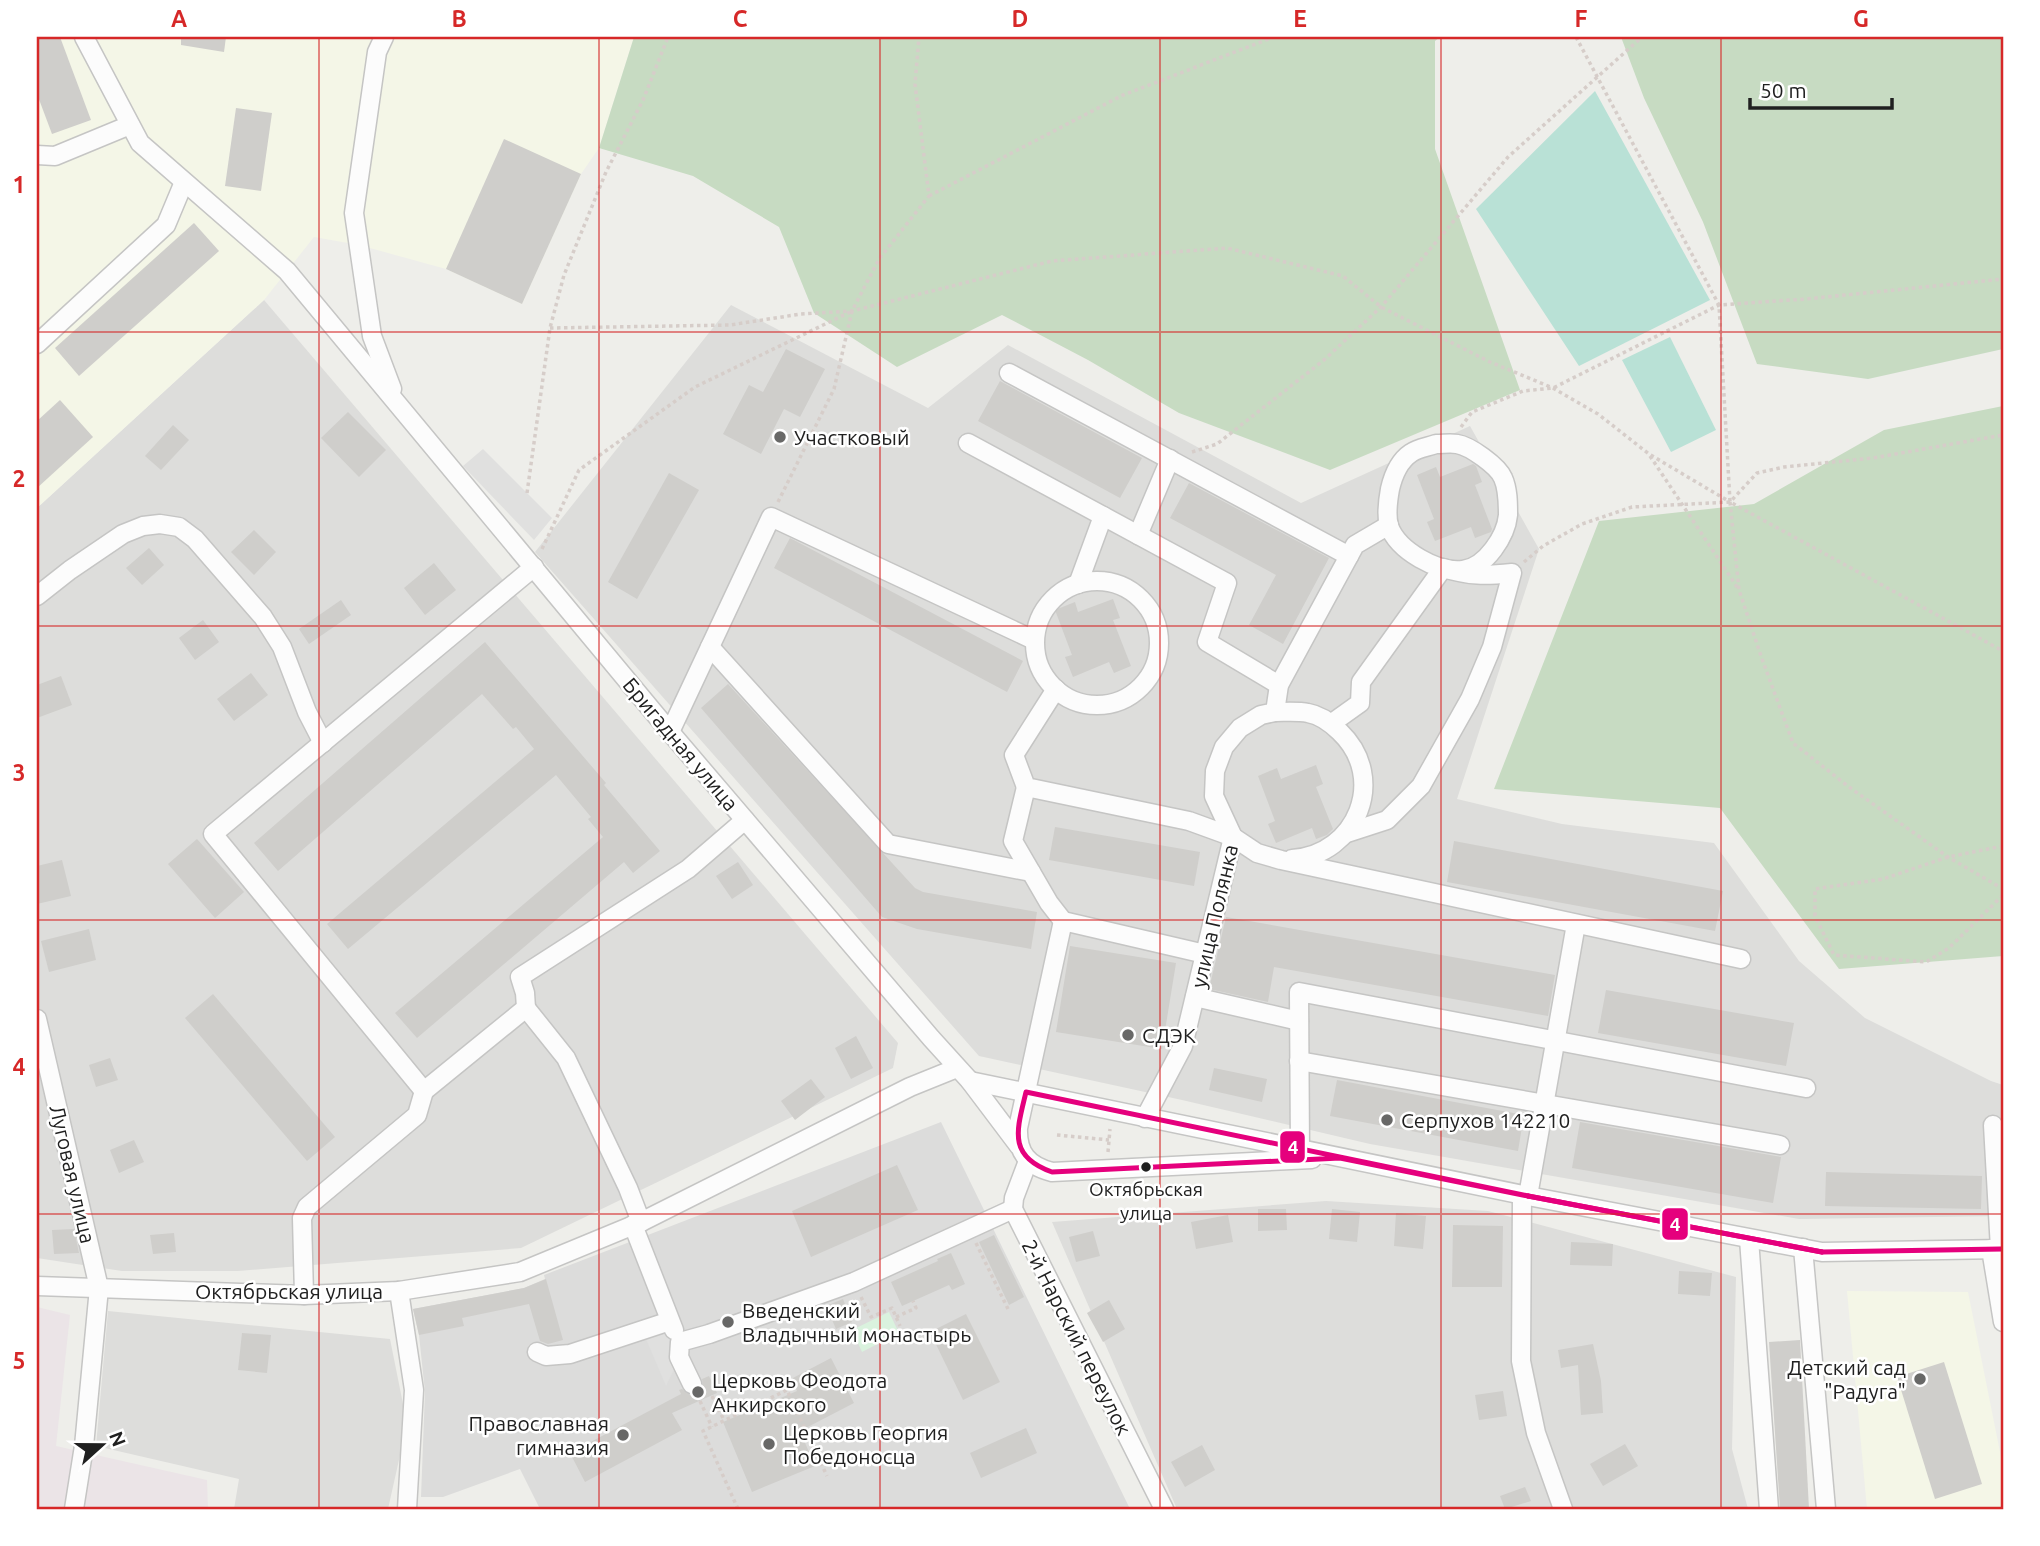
<svg xmlns="http://www.w3.org/2000/svg" width="2040" height="1546" viewBox="0 0 2040 1546" font-family="Ubuntu,sans-serif">
	<rect width="100%" height="100%" fill="#eeeeea"/>
	<g fill="#dddddb">
		<polygon points="264,300 898,1043 893,1068 521,1248 238,1271 122,1271 37,1258 37,508"/>
		<polygon points="731,305 928,408 1008,345 1301,503 1470,426 1539,549 1457,799 1562,824 1714,843 1799,961 1865,1018 1991,1081 2003,1085 2003,1216 1799,1219 1370,1144 1182,1100 979,1056 535,552"/>
		<polygon points="1326,1201 1488,1211 1736,1277 1732,1449 1748,1509 1177,1509 1052,1222"/>
		<polygon points="108,1311 390,1339 407,1424 388,1509 234,1509 239,1479 96,1446"/>
	</g>
	<polygon fill="#ebe4e7" points="37,1307 70,1315 56,1446 207,1480 208,1509 37,1509"/>
	<g fill="#f4f6e7">
		<polygon points="37,37 634,37 599,148 581,174 522,304 446,269 359,245 314,237 264,300 37,508"/>
		<polygon points="1847,1291 1968,1292 2003,1467 2003,1509 1867,1509"/>
	</g>
	<polygon fill="#dcdcdb" points="941,1122 1130,1509 540,1509 520,1469 443,1497 421,1497 425,1392 419,1335 413,1309 524,1288 545,1279 544,1275"/>
	<g fill="#c7dbc2">
		<polygon points="634,37 1440,37 1435,41 1435,149 1520,390 1330,470 1179,413 1088,360 1002,315 897,367 814,313 779,227 693,176 599,148"/>
		<polygon points="1621,37 2003,37 2003,349 1868,379 1757,364 1703,222 1644,98"/>
		<polygon points="2003,406 2003,956 1839,969 1720,808 1494,789 1599,521 1754,504 1884,430"/>
	</g>
	<polygon fill="#daf2de" points="889,1312 899,1333 862,1352 852,1330"/>
	<g fill="#b9e1d6">
		<polygon points="1595,91 1710,300 1579,366 1476,209"/>
		<polygon points="1670,337 1716,430 1671,452 1622,360"/>
	</g>
	<g fill="#e0e0df">
		<polygon points="483,449 552,518 534,540 463,466"/>
		<polygon points="670,1314 685,1347 666,1386 640,1325"/>
	</g>
	<g fill="#cfcecb">
		<polygon points="37,37 60,37 91,120 52,134 37,94"/>
		<polygon points="181,37 226,37 224,52 181,45"/>
		<polygon points="236,108 272,113 261,191 225,186"/>
		<polygon points="504,139 581,174 522,304 446,269"/>
		<polygon points="194,223 219,251 79,376 55,348"/>
		<polygon points="786,349 825,369 800,417 784,409 761,454 723,434 749,385 763,392"/>
		<polygon points="1000,381 1142,458 1120,498 978,421"/>
		<polygon points="60,400 93,437 37,488 37,421"/>
		<polygon points="348,412 386,450 359,477 321,438"/>
		<polygon points="173,425 189,440 161,470 145,456"/>
		<polygon points="1473,464 1476,466 1482,482 1475,485 1492,529 1491,532 1475,538 1471,527 1435,541 1427,522 1434,519 1417,475 1436,467 1440,477"/>
		<polygon points="669,473 699,490 637,599 608,582"/>
		<polygon points="1189,483 1329,558 1283,644 1249,625 1276,575 1170,518"/>
		<polygon points="254,530 276,552 254,575 231,552"/>
		<polygon points="790,538 1023,661 1007,692 774,568"/>
		<polygon points="149,548 164,565 142,585 126,568"/>
		<polygon points="434,563 456,590 425,615 404,588"/>
		<polygon points="1113,599 1120,618 1113,620 1131,666 1114,673 1109,662 1073,677 1065,657 1072,655 1055,610 1075,602 1078,612"/>
		<polygon points="341,600 351,615 309,644 299,629"/>
		<polygon points="203,620 219,642 195,660 179,638"/>
		<polygon points="485,642 606,783 604,785 660,851 633,873 624,862 417,1038 395,1013 603,837 588,819 591,817 556,775 348,949 327,924 534,749 516,727 513,729 482,694 278,871 254,843"/>
		<polygon points="251,673 268,695 234,721 217,699"/>
		<polygon points="61,676 72,705 37,718 37,685"/>
		<polygon points="728,684 915,888 923,892 1037,912 1031,949 917,929 882,917 701,708"/>
		<polygon points="1316,765 1323,784 1316,787 1333,829 1327,835 1316,839 1312,828 1276,843 1268,824 1275,821 1258,776 1277,768 1281,779"/>
		<polygon points="1055,827 1200,852 1194,886 1049,860"/>
		<polygon points="197,839 244,892 215,918 168,864"/>
		<polygon points="1454,841 1723,891 1715,931 1447,882"/>
		<polygon points="62,860 71,896 37,904 37,866"/>
		<polygon points="738,862 753,885 732,899 716,876"/>
		<polygon points="1226,917 1555,975 1548,1016 1274,967 1268,1002 1209,989"/>
		<polygon points="89,929 96,960 49,972 41,941"/>
		<polygon points="1070,946 1176,963 1162,1049 1056,1032"/>
		<polygon points="1606,990 1794,1023 1786,1066 1598,1033"/>
		<polygon points="213,994 335,1137 307,1161 185,1018"/>
		<polygon points="856,1036 873,1068 851,1079 835,1048"/>
		<polygon points="110,1058 118,1080 96,1087 89,1065"/>
		<polygon points="1214,1068 1267,1079 1262,1102 1209,1090"/>
		<polygon points="811,1079 825,1097 795,1120 781,1101"/>
		<polygon points="1337,1080 1524,1115 1518,1151 1330,1116"/>
		<polygon points="1580,1122 1781,1157 1773,1203 1572,1168"/>
		<polygon points="134,1140 144,1162 119,1173 110,1150"/>
		<polygon points="897,1165 918,1210 811,1257 792,1211"/>
		<polygon points="1826,1172 1982,1176 1981,1209 1825,1206"/>
		<polygon points="1258,1209 1286,1209 1287,1230 1258,1231"/>
		<polygon points="1332,1209 1360,1212 1357,1242 1329,1239"/>
		<polygon points="1396,1213 1426,1216 1423,1249 1394,1246"/>
		<polygon points="1228,1215 1233,1242 1196,1249 1191,1222"/>
		<polygon points="1453,1225 1503,1226 1502,1287 1452,1287"/>
		<polygon points="74,1229 79,1253 54,1254 52,1230"/>
		<polygon points="1093,1231 1100,1256 1076,1262 1069,1237"/>
		<polygon points="174,1233 176,1252 153,1254 150,1235"/>
		<polygon points="994,1235 1024,1297 1009,1305 979,1242"/>
		<polygon points="1571,1242 1613,1244 1612,1266 1570,1265"/>
		<polygon points="951,1253 965,1284 952,1290 949,1285 902,1306 891,1282 938,1261 937,1259"/>
		<polygon points="1679,1271 1712,1273 1710,1296 1678,1294"/>
		<polygon points="546,1279 563,1340 548,1344 540,1341 529,1304 462,1318 464,1326 419,1335 413,1309 524,1288"/>
		<polygon points="843,1299 852,1322 836,1329 826,1306"/>
		<polygon points="1109,1300 1125,1329 1103,1342 1087,1313"/>
		<polygon points="966,1314 1000,1382 963,1400 930,1332"/>
		<polygon points="242,1333 271,1335 267,1373 238,1370"/>
		<polygon points="1800,1340 1809,1509 1780,1509 1769,1342"/>
		<polygon points="1593,1344 1601,1381 1603,1413 1581,1415 1578,1365 1561,1368 1558,1350"/>
		<polygon points="831,1358 854,1403 800,1431 815,1466 752,1492 723,1422 797,1391 791,1379"/>
		<polygon points="1944,1362 1982,1484 1935,1499 1897,1377"/>
		<polygon points="709,1376 717,1393 672,1413 682,1430 585,1482 570,1453 681,1394 679,1390 682,1389 690,1395 698,1394 703,1386 702,1379"/>
		<polygon points="1503,1391 1507,1416 1479,1420 1475,1395"/>
		<polygon points="1026,1428 1037,1453 981,1478 970,1453"/>
		<polygon points="1625,1444 1638,1466 1603,1486 1590,1464"/>
		<polygon points="1202,1445 1215,1470 1185,1487 1171,1462"/>
		<polygon points="1525,1487 1531,1501 1505,1509 1500,1496"/>
	</g>
	<g fill="none" stroke-linecap="round" stroke-linejoin="round">
		<g stroke="#c5c5c4" stroke-width="21">
			<g id="minor">
				<polyline points="84,37 140,143 287,271 670,732 931,1038 970,1081 1019,1146"/>
				<polyline points="384,37 377,52 354,213 372,336 392,389"/>
				<polyline points="37,155 55,156 130,125"/>
				<polyline points="37,344 166,225 184,182"/>
				<polyline points="1009,373 1349,556"/>
				<polyline points="968,443 1227,583 1207,642 1279,685"/>
				<path d="M1436,444C1443,444 1451,443 1457,444C1470,446 1498,466 1503,478C1508,489 1508,503 1508,515C1506,536 1486,567 1463,570C1438,573 1398,551 1389,526C1386,515 1388,500 1390,489C1393,476 1399,461 1411,453C1418,448 1428,447 1436,444Z"/>
				<polyline points="1138,535 1170,459"/>
				<polyline points="534,567 213,834 424,1091 526,1008 525,993 520,977 688,869 745,820"/>
				<circle cx="1097" cy="643" r="62"/>
				<polyline points="1078,584 1103,516"/>
				<polyline points="37,596 70,570 123,534 143,526 160,524 179,527 195,539 263,617 282,647 307,712 323,743"/>
				<polyline points="710,647 888,844 1031,872"/>
				<polyline points="1056,689 1014,755 1026,787 1189,821 1233,837 1257,853 1281,860 1741,959"/>
				<path d="M1275,712C1286,712 1298,711 1308,713C1320,715 1332,724 1340,732C1388,778 1357,855 1292,859"/>
				<path d="M1332,723L1360,703L1361,682L1443,568C1471,576 1484,576 1512,573L1492,647L1470,699L1421,786L1387,820L1347,833"/>
				<polyline points="670,732 771,517 1034,640"/>
				<polyline points="1026,787 1013,841 1049,903 1063,921 1205,954"/>
				<path d="M1063,921L1018,1128C1017,1153 1028,1166 1052,1172L1312,1159"/>
				<polyline points="1195,997 1299,1021"/>
				<polyline points="526,1008 566,1058 628,1188 641,1222"/>
				<polyline points="37,1019 99,1288 84,1446 74,1509"/>
				<polyline points="1299,1061 1780,1145"/>
				<polyline points="970,1081 1528,1196 1822,1252 2003,1249"/>
				<polyline points="1145,1118 1183,1046 1233,837 1214,796 1215,771 1224,747 1240,728 1261,715 1275,712 1279,685 1355,545 1389,525"/>
				<polyline points="1993,1125 2000,1249"/>
				<polyline points="1300,1150 1299,992 1806,1088"/>
				<polyline points="1028,1161 1014,1198 1013,1209 1164,1509"/>
				<polyline points="1522,1195 1521,1361 1536,1433 1563,1509"/>
				<polyline points="1528,1196 1576,924"/>
				<polyline points="633,1225 674,1330"/>
				<polyline points="1749,1239 1769,1509"/>
				<polyline points="1803,1248 1826,1509"/>
				<polyline points="1991,1249 2003,1322"/>
				<polyline points="37,1286 304,1295 399,1291 520,1272 641,1222 910,1087 957,1068"/>
				<polyline points="399,1291 414,1390 407,1509"/>
				<polyline points="304,1295 302,1218 307,1207 417,1115 424,1091"/>
				<polyline points="537,1352 546,1356 570,1354 670,1321"/>
				<polyline points="692,1384 679,1357 680,1342 709,1334 854,1282 1013,1209"/>
			</g>
		</g>
		<g stroke="#d6cdc9" stroke-width="3.5" stroke-dasharray="3.5 3.5" stroke-linecap="butt">
			<polyline points="1576,37 1719,305 1730,502 2003,651"/>
			<polyline points="929,196 1123,95 1274,37"/>
			<polyline points="550,328 730,325 801,314 852,311 1052,261 1227,248 1343,276 1381,307 1490,362 1553,388 1598,414 1649,454 1730,502"/>
			<polyline points="1461,427 1472,412 1523,391 1553,388 1719,305 1806,299 2003,279"/>
			<polyline points="1192,452 1217,444 1324,360 1381,307 1508,157 1642,37"/>
			<polyline points="1650,456 1739,590"/>
			<polyline points="527,493 550,328 564,275 606,172 643,100 668,37"/>
			<polyline points="778,502 834,389 852,311 879,259 929,196 915,84 919,37"/>
			<polyline points="1730,502 1739,590 1762,659 1793,743 1849,787 1948,857 2003,889"/>
			<polyline points="542,549 579,470 695,387 850,312"/>
			<polyline points="1524,562 1543,546 1582,524 1632,507 1730,502 1757,473 1784,467 1873,458 2003,435"/>
			<polyline points="2003,846 1948,857 1883,879 1815,889 1815,916 1834,955 1926,962 1949,948 2003,895"/>
			<polyline points="1057,1135 1109,1140"/>
			<polyline points="1108,1152 1110,1129"/>
			<polyline points="976,1243 1008,1309"/>
			<polyline points="861,1297 871,1317 892,1308 900,1326"/>
			<polyline points="896,1317 916,1308 913,1301"/>
			<polyline points="712,1396 724,1420"/>
			<polyline points="700,1401 712,1427"/>
			<polyline points="738,1509 703,1431 787,1390 827,1476"/>
		</g>
		<use href="#minor" stroke="#fcfcfc" stroke-width="18"/>
		<g stroke="#fff" stroke-width="10">
			<g id="bus-1">
				<path d="M1026,1092L1528,1196L1340,1158L1052,1172C1007,1156 1017,1130 1026,1092Z"/>
				<polyline points="1528,1196 1822,1252"/>
				<polyline points="1528,1196 1822,1252"/>
				<polygon points="2000,1249 2003,1249 1822,1252"/>
			</g>
		</g>
		<use href="#bus-1" stroke="#e5007d" stroke-width="5"/>
	</g>
	<path fill="none" stroke="#d62828" stroke-width="2" stroke-opacity="0.55" d="M319,37V1509M599,37V1509M880,37V1509M1160,37V1509M1441,37V1509M1721,37V1509M37,332H2003M37,626H2003M37,920H2003M37,1214H2003"/>
	<g fill="#686867" stroke="#fff" stroke-width="2.5">
		<circle cx="780" cy="437" r="7"/>
		<circle cx="1128" cy="1035" r="7"/>
		<circle cx="1387" cy="1120" r="7"/>
		<circle cx="728" cy="1322" r="7"/>
		<circle cx="1920" cy="1379" r="7"/>
		<circle cx="698" cy="1392" r="7"/>
		<circle cx="623" cy="1435" r="7"/>
		<circle cx="769" cy="1444" r="7"/>
	</g>
	<circle fill="#202020" stroke="#fff" stroke-width="2.5" cx="1146" cy="1167" r="6"/>
	<g text-anchor="middle" dominant-baseline="central" stroke-width="5" stroke-linejoin="round" paint-order="stroke">
		<g font-size="19" fill="#202020" stroke="#fff">
			<text x="1146" y="1189">Октябрьская<tspan x="1146" dy="24">улица</tspan></text>
		</g>
		<g font-size="21" fill="#202020" stroke="#fff" text-anchor="start">
			<text x="794" y="437">Участковый</text>
			<text x="1142" y="1035">СДЭК</text>
			<text x="1401" y="1120">Серпухов 142210</text>
			<text x="742" y="1310">Введенский<tspan x="742" dy="24">Владычный монастырь</tspan></text>
			<text x="1906" y="1367" text-anchor="end">Детский сад<tspan x="1906" dy="24">"Радуга"</tspan></text>
			<text x="712" y="1380">Церковь Феодота<tspan x="712" dy="24">Анкирского</tspan></text>
			<text x="609" y="1423" text-anchor="end">Православная<tspan x="609" dy="24">гимназия</tspan></text>
			<text x="783" y="1432">Церковь Георгия<tspan x="783" dy="24">Победоносца</tspan></text>
		</g>
		<g font-size="21" fill="#202020" stroke="#fff">
			<text transform="translate(681 744) rotate(50)">Бригадная улица</text>
			<text transform="translate(1214 916) rotate(-77)">улица Полянка</text>
			<text transform="translate(73 1174) rotate(77)">Луговая улица</text>
			<text x="289" y="1291">Октябрьская улица</text>
			<text transform="translate(1077 1337) rotate(63)">2-й Нарский переулок</text>
		</g>
	</g>
	<g stroke="#fff" stroke-width="2.5">
		<rect x="1279" y="1130" width="27" height="34" rx="7" fill="#e5007d"/>
		<rect x="1661" y="1207" width="28" height="34" rx="7" fill="#e5007d"/>
	</g>
	<g font-size="19" text-anchor="middle" font-weight="bold" fill="#fff">
		<text x="1293" y="1154">4</text>
		<text x="1675" y="1231">4</text>
	</g>
	<rect width="2040" height="1546" fill="none" stroke="#ffffff" stroke-width="77"/>
	<g transform="translate(102 1445) rotate(69)" stroke="#ffffff" stroke-width="5" paint-order="stroke">
	<path d="M0-5L12 26L0 18L-12 26Z" fill="#202020"/>
	<text y="-10" font-size="19" font-weight="bold" text-anchor="middle" fill="#202020">N</text>
	</g>
	<path d="M1750 98v10h142v-10" fill="none" stroke="#202020" stroke-width="3.5"/>
	<text x="1760" y="98" font-size="21" fill="#202020" stroke="#ffffff" stroke-width="5" paint-order="stroke">50 m</text>
	<rect x="38" y="38" width="1964" height="1470" fill="none" stroke="#d62828" stroke-width="2.5"/>
	<g font-size="23" text-anchor="middle" font-weight="bold" fill="#d62828">
		<text x="179" y="27">A</text>
		<text x="459" y="27">B</text>
		<text x="740" y="27">C</text>
		<text x="1020" y="27">D</text>
		<text x="1300" y="27">E</text>
		<text x="1581" y="27">F</text>
		<text x="1861" y="27">G</text>
		<text x="19" y="193">1</text>
		<text x="19" y="487">2</text>
		<text x="19" y="781">3</text>
		<text x="19" y="1075">4</text>
		<text x="19" y="1369">5</text>
	</g>
</svg>
